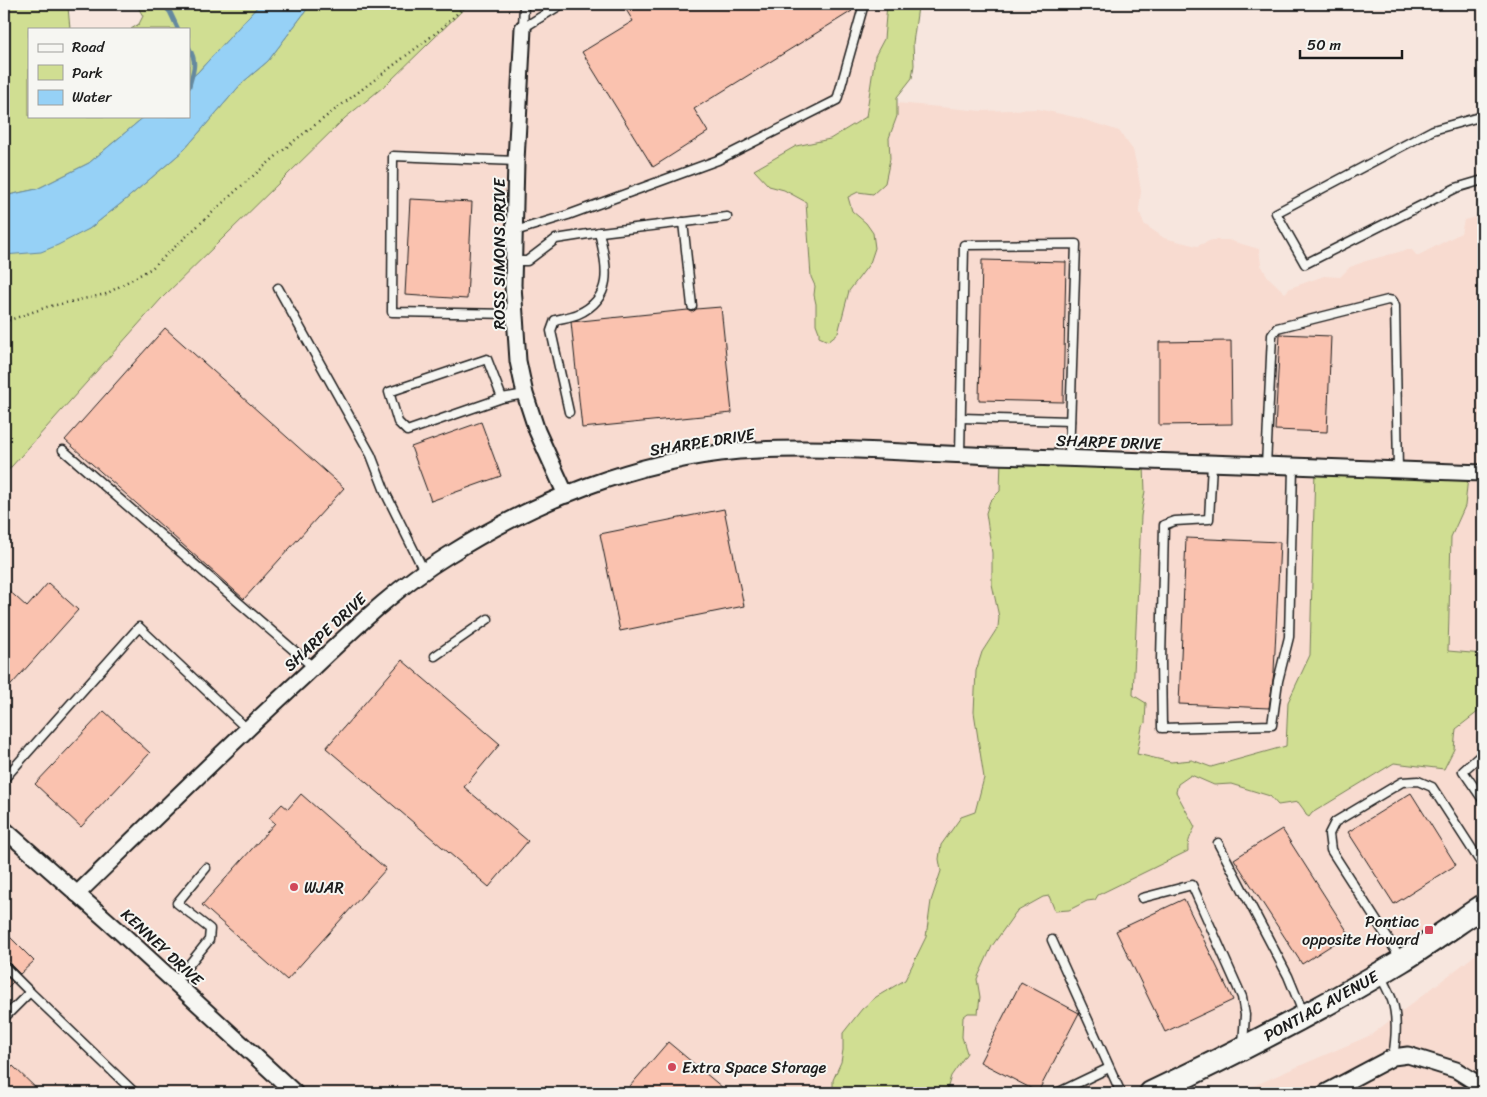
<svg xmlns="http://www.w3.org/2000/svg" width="1487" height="1097" viewBox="0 0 1487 1097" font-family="Sriracha,sans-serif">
	<rect width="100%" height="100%" fill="#f7e6de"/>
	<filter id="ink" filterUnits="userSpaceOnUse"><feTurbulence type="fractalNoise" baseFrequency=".02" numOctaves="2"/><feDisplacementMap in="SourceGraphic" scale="10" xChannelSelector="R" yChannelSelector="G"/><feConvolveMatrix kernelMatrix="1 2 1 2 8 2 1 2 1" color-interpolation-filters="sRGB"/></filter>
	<g filter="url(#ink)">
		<g fill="#f8dbd0">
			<polygon points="469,4 887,4 884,39 875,56 866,117 830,139 796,146 769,186 784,190 806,202 811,277 815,287 814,295 816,304 816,324 819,332 838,333 849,291 870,263 866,223 852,211 848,197 858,192 873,194 890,159 889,138 897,116 897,103 982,111 1038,109 1079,118 1119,131 1133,150 1137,167 1141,191 1139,210 1144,224 1164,238 1197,246 1212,240 1228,240 1259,249 1261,265 1268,277 1285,293 1290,288 1324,276 1340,277 1350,267 1366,261 1406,250 1412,250 1417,256 1461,233 1464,220 1483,215 1483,654 1448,652 1451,537 1465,505 1315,469 1310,655 1288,702 1286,746 1211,767 1192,760 1171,762 1137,755 1142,727 1145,723 1146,704 1133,695 1141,516 1145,491 1000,491 990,501 992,584 999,617 998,627 982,652 981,761 984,768 984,778 975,812 961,817 939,859 941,871 931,901 926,937 905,980 876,998 862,1009 843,1033 843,1050 841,1062 833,1080 833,1093 4,1093 4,475 161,299 345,118 388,83"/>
			<polygon points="1483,708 1483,892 1370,966 1130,1093 946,1093 951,1076 967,1053 962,1037 963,1017 980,997 977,979 992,946 1016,912 1043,897 1049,896 1069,910 1087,901 1095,900 1098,895 1187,846 1195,827 1176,792 1178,784 1191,775 1214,785 1231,784 1270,796 1278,805 1298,802 1309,817 1311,813 1394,763 1444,769 1454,749 1456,729"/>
			<polygon points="1483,949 1483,1093 1237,1093 1371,1035"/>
		</g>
		<g fill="#d0de92" stroke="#767d57">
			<polygon points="4,4 66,4 68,7 70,29 29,29 29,116 145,116 89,163 37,189 4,196"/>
			<polygon points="136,4 260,4 198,72 189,80 189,29 131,29 139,24 143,16"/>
			<polygon points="311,4 469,4 388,83 345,118 161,299 4,475 4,255 89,229 124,201 184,150 242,83 268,61"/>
			<polygon points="887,4 920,4 918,7 913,43 914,65 912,78 897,97 897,116 889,138 890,159 885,183 873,194 858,192 848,197 852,211 866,223 873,233 875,248 870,263 849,291 838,333 828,341 819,337 819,332 816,324 816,304 814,295 815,286 811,277 806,202 784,190 769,186 754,170 796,146 830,139 866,117 875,56 884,39"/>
			<path d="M1001,458L1144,466L1145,491L1141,516L1133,695L1146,703L1145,723L1142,727L1137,754L1171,762L1192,760L1211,767L1286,746L1288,702L1310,655L1315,469L1468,477L1465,506L1451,537L1448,651L1483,654V708L1456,729L1454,749L1444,769L1394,763L1312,813L1309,817L1306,815L1304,810L1298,802L1278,805L1270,796L1231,784L1214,785L1191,775L1178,784L1176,792L1195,827C1191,835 1187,842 1188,851L1098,895L1095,900L1087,901L1069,910L1055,911L1049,896L1043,897L1016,912L992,946L977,979L980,997L978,1013H968L963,1017L962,1037L967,1053L951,1076L946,1093H833V1080L841,1062L843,1050V1033L862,1009L876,997L905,980L926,937L931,901L941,871L939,859L941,845L961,817L975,812L984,778L974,712L976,671L982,652L998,627L999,617L992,584V553L986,513L990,501L1000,491Z"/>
		</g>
		<polygon fill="#96d1f6" stroke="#65899f" points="260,4 311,4 268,61 242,83 184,150 124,201 89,229 58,245 41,252 4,255 4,196 37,189 89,163 145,116 189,116 189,80 198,72"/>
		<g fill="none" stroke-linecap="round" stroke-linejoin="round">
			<g stroke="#65899f" stroke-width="4.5">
				<polyline points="162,4 170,12 178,29"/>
				<path d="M189,48C198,63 193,71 189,87"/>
			</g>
		</g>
		<g fill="#fac2af" stroke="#1c1c1c">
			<polygon points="631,4 848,4 852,11 694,109 708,132 653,167 582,52 633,21 625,8"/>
			<polygon points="410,199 472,202 467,299 405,295"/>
			<polygon points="982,260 1066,262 1063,402 979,400"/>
			<polygon points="721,307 732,413 582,428 571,322 688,310 692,312 696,309"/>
			<polygon points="165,328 344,488 244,599 65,440"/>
			<polygon points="1280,334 1331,336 1327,432 1275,430"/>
			<polygon points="1231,341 1232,424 1159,425 1159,342"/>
			<polygon points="481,422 501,476 431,501 411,447"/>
			<polygon points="724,509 744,606 620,631 600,534"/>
			<polygon points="1186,538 1280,542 1274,672 1269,708 1179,704"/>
			<polygon points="48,583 78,610 4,693 4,586 27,607"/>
			<polygon points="402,660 500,744 464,787 528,841 489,887 326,748"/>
			<polygon points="104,711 150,753 81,827 35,784"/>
			<polygon points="1411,793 1456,865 1394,904 1348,832"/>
			<polygon points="301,794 386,869 287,980 202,905 275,823 269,818 282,804 288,809"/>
			<polygon points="1282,829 1349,934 1302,964 1234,859"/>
			<polygon points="1184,899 1233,1000 1165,1032 1116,931"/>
			<polygon points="4,931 34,961 20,974 8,962 4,960"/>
			<polygon points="4,974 13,982 4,991"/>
			<polygon points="1021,982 1079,1013 1038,1092 980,1062"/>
			<polygon points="668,1042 729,1093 624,1093"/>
			<polygon points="13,1066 41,1093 4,1093 4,1076"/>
		</g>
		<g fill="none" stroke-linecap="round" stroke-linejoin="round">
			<g stroke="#1c1c1c" stroke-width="11">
				<g id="service">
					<polyline points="523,28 562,4"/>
					<polyline points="523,28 524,4"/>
					<polyline points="1483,116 1433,130 1276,213 1305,264 1456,188 1483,180"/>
					<polyline points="683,222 692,306"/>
					<polyline points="515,231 568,215 718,160 837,100 864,4"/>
					<polyline points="514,261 527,261 556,239 601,232 727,217"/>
					<polyline points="278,288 371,455 386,494 424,571"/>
					<polyline points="515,314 392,312 393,156 516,161"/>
					<polyline points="502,398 487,359 389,392 398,422 407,431 502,398 525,394"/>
					<path d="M569,412L551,331L555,320C562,318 571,317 578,314C616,297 606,264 599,232"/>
					<polyline points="961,418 1070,421"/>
					<polyline points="63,450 313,667"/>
					<polyline points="960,455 964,245 1076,244 1069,458"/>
					<polyline points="1212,464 1209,519 1175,521 1164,525 1161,661 1162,728 1272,725 1278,681 1289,637 1293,467"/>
					<polyline points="1266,466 1272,335 1277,328 1388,300 1393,301 1395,306 1398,470"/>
					<polyline points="435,656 488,619"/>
					<polyline points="1481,755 1463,771 1483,800"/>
					<polyline points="4,779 139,627 247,729"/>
					<polyline points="1218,843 1288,976 1304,1015"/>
					<polyline points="1142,898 1192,885 1242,997 1245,1015 1243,1044"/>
					<polyline points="1052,940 1121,1093"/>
					<polyline points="1401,959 1331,850 1329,834 1335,822 1402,782 1418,781 1432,787 1483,866"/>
					<polyline points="4,966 30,992"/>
					<path d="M1380,975C1384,983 1389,992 1392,1000C1398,1018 1396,1039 1393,1057"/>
					<polyline points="175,982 209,940 210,929 177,903 206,868"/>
					<polyline points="4,1018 30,992 135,1093"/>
					<polyline points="1057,1093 1109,1068"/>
				</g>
			</g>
			<g stroke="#1c1c1c" stroke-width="19">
				<g id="minor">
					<polyline points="523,28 516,161 513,285 518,361 525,394 537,431 566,495"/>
					<polyline points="4,829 119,931 295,1093"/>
					<path d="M77,894C152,821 226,748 303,677C349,634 393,589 447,556C534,501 636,460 739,451C794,447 849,449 904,452C945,454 987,456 1029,457C1180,461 1332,468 1483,473"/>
					<polyline points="1325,1093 1393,1057 1408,1055 1456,1070 1483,1087"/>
				</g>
			</g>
			<g stroke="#1c1c1c" stroke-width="26">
				<path id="secondary" d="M1151,1093C1236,1053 1320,1010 1401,961C1429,944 1456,924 1483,906"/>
			</g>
			<polyline stroke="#1c1c1c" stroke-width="2.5" stroke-dasharray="1 4" stroke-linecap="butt" points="4,322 47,307 106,294 152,268 239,188 294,141 440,30 467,4"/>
			<use href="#service" stroke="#f6f6f2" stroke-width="8"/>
			<use href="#minor" stroke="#f6f6f2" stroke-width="15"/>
			<use href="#secondary" stroke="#f6f6f2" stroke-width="22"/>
		</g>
	</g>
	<g fill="#d1495b" stroke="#f6f6f2" stroke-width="2">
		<circle cx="294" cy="887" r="5"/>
		<rect x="1424" y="925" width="10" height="10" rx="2.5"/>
		<circle cx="672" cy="1067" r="5"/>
	</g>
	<g text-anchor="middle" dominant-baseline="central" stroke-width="4" stroke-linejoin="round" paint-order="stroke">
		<g font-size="16" fill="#1c1c1c" stroke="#f6f6f2">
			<text transform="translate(499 254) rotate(-90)">ROSS SIMONS DRIVE</text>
			<text transform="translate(702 442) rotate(-9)">SHARPE DRIVE</text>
			<text transform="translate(1109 442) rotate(2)">SHARPE DRIVE</text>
			<text transform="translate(325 632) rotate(-43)">SHARPE DRIVE</text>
			<text transform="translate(162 947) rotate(43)">KENNEY DRIVE</text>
			<text transform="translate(1321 1006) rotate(-29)">PONTIAC AVENUE</text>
		</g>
		<g font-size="16" fill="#1c1c1c" stroke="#f6f6f2" text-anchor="start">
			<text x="304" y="887">WJAR</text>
			<text x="1419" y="921" text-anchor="end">Pontiac<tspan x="1419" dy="18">opposite Howard</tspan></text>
			<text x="682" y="1067">Extra Space Storage</text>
		</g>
	</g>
	<rect width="1487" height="1097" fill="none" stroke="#f6f6f2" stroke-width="20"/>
	<rect x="10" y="10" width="1467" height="1077" fill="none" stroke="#1c1c1c" stroke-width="2" filter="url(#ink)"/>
	<rect x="28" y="28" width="162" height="90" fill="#f6f6f2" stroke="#9f9f9c"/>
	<rect x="38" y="44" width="25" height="8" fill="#f6f6f2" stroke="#9f9f9c"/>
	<text x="72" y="52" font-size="15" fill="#1c1c1c">Road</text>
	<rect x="38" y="65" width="25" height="15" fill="#d0de92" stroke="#9f9f9c"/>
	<text x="72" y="78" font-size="15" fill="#1c1c1c">Park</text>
	<rect x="38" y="90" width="25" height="15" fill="#96d1f6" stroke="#9f9f9c"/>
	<text x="72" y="102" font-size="15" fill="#1c1c1c">Water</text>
	<path d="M1300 50v8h102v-8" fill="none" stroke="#1c1c1c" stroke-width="2.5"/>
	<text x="1307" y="50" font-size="15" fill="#1c1c1c" stroke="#f6f6f2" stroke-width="4" paint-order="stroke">50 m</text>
</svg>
